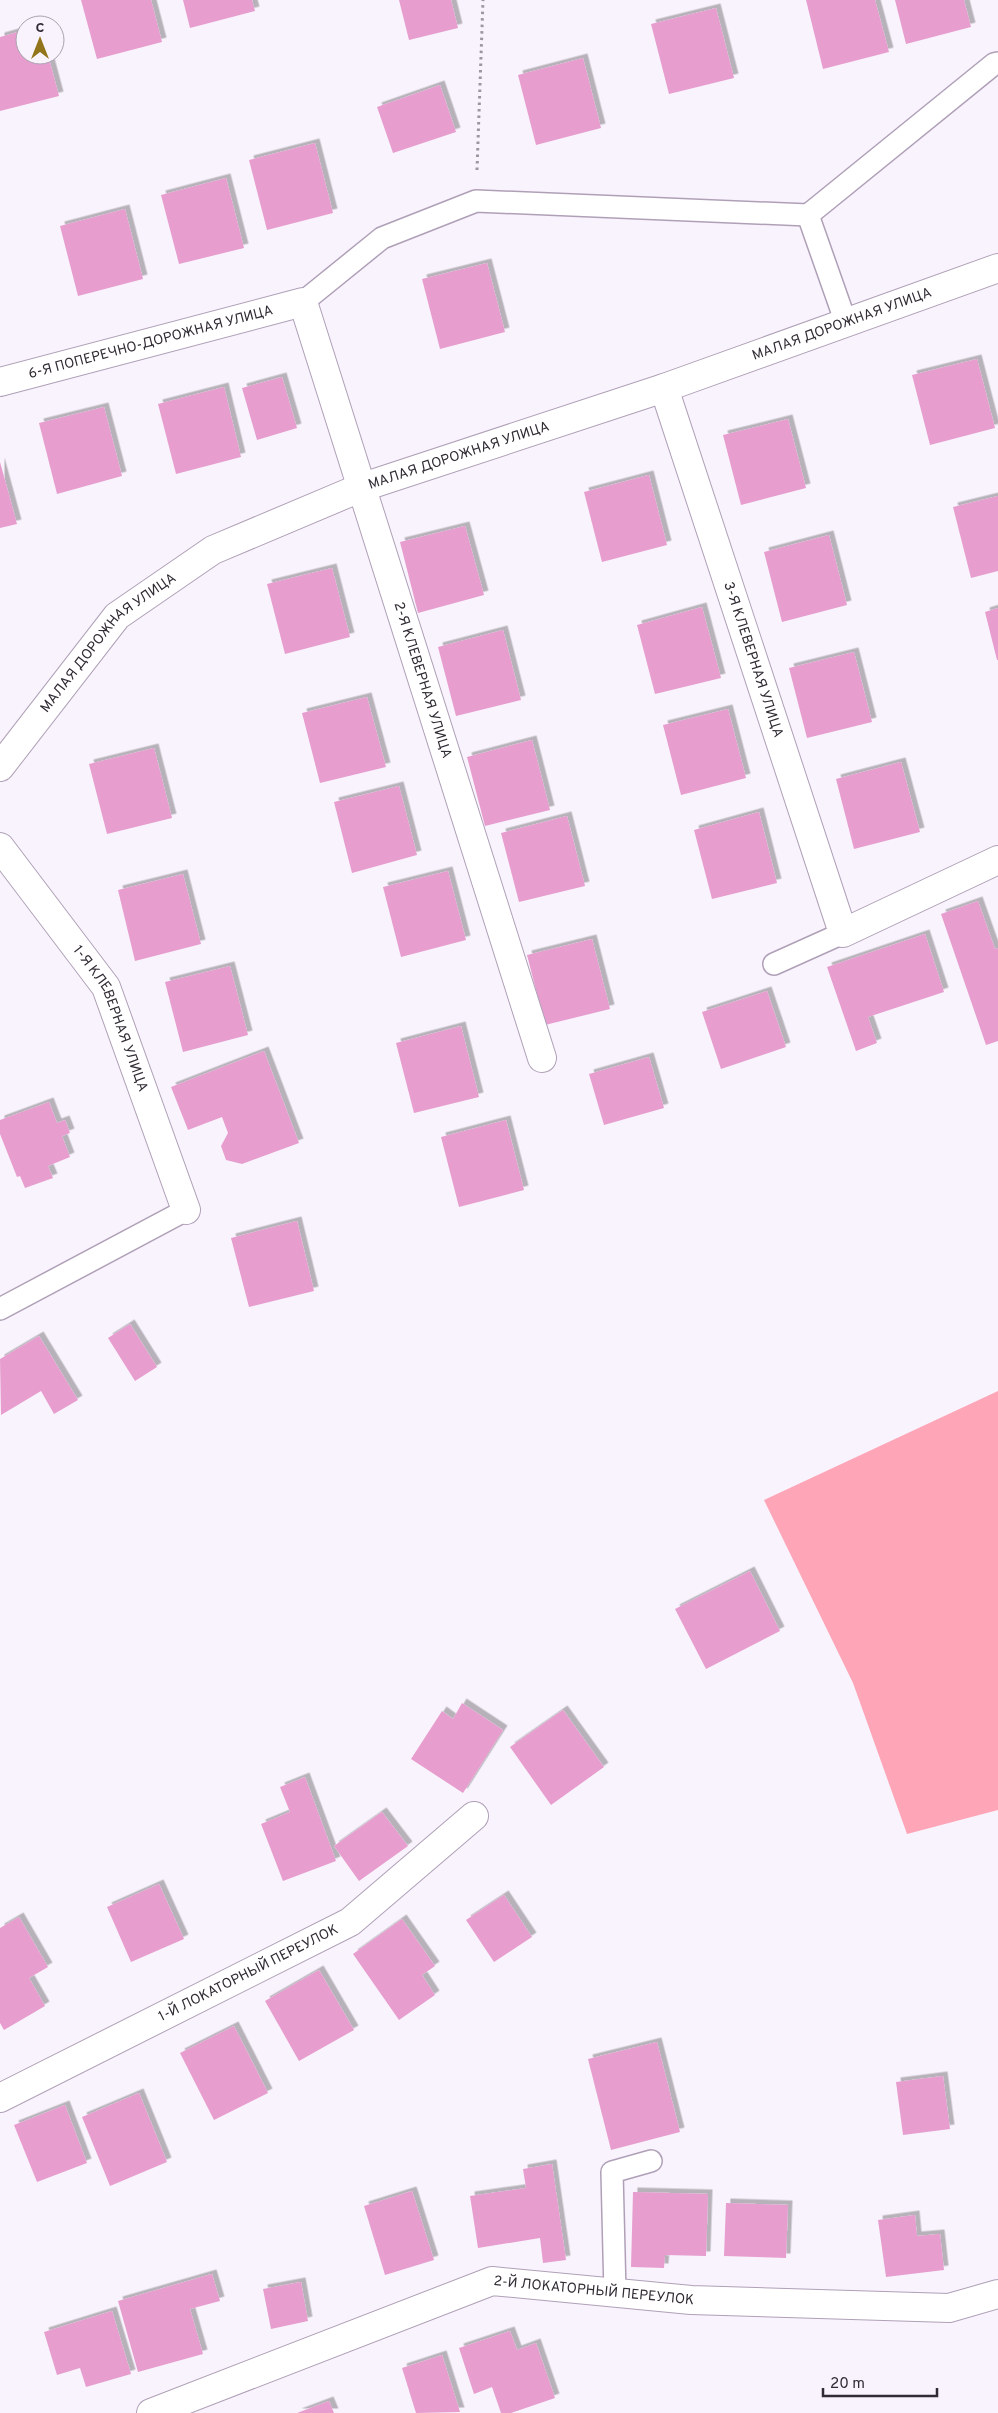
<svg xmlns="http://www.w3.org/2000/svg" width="998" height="2413" viewBox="0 0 998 2413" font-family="Overpass,sans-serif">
	<defs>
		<filter id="shadow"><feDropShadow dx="4.5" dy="-4.5" stdDeviation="0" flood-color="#0004"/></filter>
	</defs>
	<rect width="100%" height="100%" fill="#f9f3fd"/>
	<polygon fill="#fea6b7" points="998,1391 998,1810 907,1834 853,1683 764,1500"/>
	<g fill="#e79ecf" filter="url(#shadow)">
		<polygon points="81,0 151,0 162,42 97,59"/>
		<polygon points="183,0 252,0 255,11 190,28"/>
		<polygon points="399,0 451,0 458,28 409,40"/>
		<polygon points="806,0 875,0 889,52 823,69"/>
		<polygon points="895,0 964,0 971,27 906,44"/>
		<polygon points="716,8 734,78 669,94 651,24"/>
		<polygon points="25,30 25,55 48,55 59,96 0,111 0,37"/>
		<polygon points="583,58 601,128 536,145 518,75"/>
		<polygon points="440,85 456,132 393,153 377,107"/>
		<polygon points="315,143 333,213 267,230 249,160"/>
		<polygon points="226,178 244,248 179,264 161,195"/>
		<polygon points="125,209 143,279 78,296 60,226"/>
		<polygon points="487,263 505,332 440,349 422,279"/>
		<polygon points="977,359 995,428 930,445 912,375"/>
		<polygon points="282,377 297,428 257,440 242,388"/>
		<polygon points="224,387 241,457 176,474 158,404"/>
		<polygon points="104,407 122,476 57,494 39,423"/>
		<polygon points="788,419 806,488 741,505 723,435"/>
		<polygon points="0,462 17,524 0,528"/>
		<polygon points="649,475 667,545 602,562 584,492"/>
		<polygon points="998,496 998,571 971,578 953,507"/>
		<polygon points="465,526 484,595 418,613 400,542"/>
		<polygon points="829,535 847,605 782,622 764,552"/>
		<polygon points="332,568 350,637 285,654 267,584"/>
		<polygon points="702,607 721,678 655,694 637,625"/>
		<polygon points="998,608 998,660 997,660 985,612"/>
		<polygon points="503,630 521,700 456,716 438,647"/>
		<polygon points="854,652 872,722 807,738 789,668"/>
		<polygon points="367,697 386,767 320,783 302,713"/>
		<polygon points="728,709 746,778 681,795 663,725"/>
		<polygon points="532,740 550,810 485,826 467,757"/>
		<polygon points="154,748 172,818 107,834 89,764"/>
		<polygon points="901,762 920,832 854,849 836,779"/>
		<polygon points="399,786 417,855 352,873 334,802"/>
		<polygon points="759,812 777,883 712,899 694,830"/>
		<polygon points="567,816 585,886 519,902 501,833"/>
		<polygon points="448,871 466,940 401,957 383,887"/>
		<polygon points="183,874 201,944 135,961 118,890"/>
		<polygon points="978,901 995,949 998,948 998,1041 986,1045 941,914"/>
		<polygon points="925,934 944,992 868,1017 877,1043 856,1051 827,967"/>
		<polygon points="592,939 610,1009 545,1025 527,955"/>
		<polygon points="230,966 248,1035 183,1052 165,982"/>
		<polygon points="767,991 786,1047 721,1069 702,1012"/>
		<polygon points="461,1026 479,1097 414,1113 396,1043"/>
		<polygon points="264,1051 299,1143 242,1164 226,1160 221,1146 228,1133 222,1117 188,1130 171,1087"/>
		<polygon points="649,1057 664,1108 604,1125 589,1074"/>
		<polygon points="49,1102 57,1123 65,1120 70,1133 62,1136 70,1157 48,1166 53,1178 25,1188 20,1176 17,1177 0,1134 0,1120"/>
		<polygon points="506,1120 524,1190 459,1207 441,1137"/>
		<polygon points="297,1221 314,1291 249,1307 231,1238"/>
		<polygon points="130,1324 157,1367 135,1381 108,1338"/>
		<polygon points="39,1336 78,1400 54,1414 41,1391 1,1415 0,1359"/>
		<polygon points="750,1571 780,1631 706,1669 675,1609"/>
		<polygon points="462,1703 503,1730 463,1793 411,1759 442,1711 453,1719"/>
		<polygon points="563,1710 604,1767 551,1805 510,1747"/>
		<polygon points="305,1777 336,1861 283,1881 261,1824 290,1812 280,1787"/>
		<polygon points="382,1812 408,1846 359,1881 334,1846"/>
		<polygon points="159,1884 184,1939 131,1962 107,1907"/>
		<polygon points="504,1895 532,1937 494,1962 466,1920"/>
		<polygon points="19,1917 48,1967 29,1978 45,2006 4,2030 0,2023 0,1928"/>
		<polygon points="402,1919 435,1966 422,1975 435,1995 399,2020 353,1954"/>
		<polygon points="319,1970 354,2030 299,2061 265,2001"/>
		<polygon points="234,2026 268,2093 214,2120 180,2053"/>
		<polygon points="657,2042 680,2132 611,2150 588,2059"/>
		<polygon points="943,2076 950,2129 903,2135 896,2082"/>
		<polygon points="139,2093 167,2162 110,2186 82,2117"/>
		<polygon points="65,2105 87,2163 37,2182 14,2125"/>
		<polygon points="552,2164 566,2260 543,2263 540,2238 478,2248 470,2196 526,2188 523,2169"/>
		<polygon points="412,2191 434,2260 385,2275 364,2206"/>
		<polygon points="633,2192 708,2194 706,2256 665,2255 664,2268 631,2267"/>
		<polygon points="726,2203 788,2205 786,2258 724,2256"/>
		<polygon points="915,2215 917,2236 940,2234 944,2270 886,2277 878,2220"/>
		<polygon points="212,2274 220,2301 190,2309 203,2354 138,2372 118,2301"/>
		<polygon points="301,2282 308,2321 271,2329 263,2289"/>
		<polygon points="112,2311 131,2374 86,2387 80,2368 57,2375 44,2332"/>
		<polygon points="510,2331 517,2350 536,2343 555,2398 511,2413 501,2413 492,2387 474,2394 459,2348"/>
		<polygon points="442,2355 460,2412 416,2413 402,2368"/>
		<polygon points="329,2401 334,2413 297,2413"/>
	</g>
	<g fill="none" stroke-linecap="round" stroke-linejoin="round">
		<g stroke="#afa0b7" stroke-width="24">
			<g id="service">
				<polyline points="808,215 846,323"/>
				<polyline points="303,302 382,238 476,201 808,215 994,64 998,63"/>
				<polyline points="774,964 843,933"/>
				<polyline points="0,1309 186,1210"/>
				<polyline points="615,2293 612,2172 651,2161"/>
			</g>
		</g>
		<g stroke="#afa0b7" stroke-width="30">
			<g id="minor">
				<path id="s1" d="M0,382L303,302L542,1058"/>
				<path id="s2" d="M664,388L843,933L998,860"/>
				<path id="s3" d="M0,767L117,616L213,550L360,488L664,388L998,268"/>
				<path id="s4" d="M0,847L106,987L186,1210"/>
				<path id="s5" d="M0,2098L350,1922L474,1816"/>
				<path id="s6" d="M151,2413L492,2281L691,2300L949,2308L998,2294"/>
			</g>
		</g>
		<polyline stroke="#9c969f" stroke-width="3" stroke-dasharray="2.5 4" stroke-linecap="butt" points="477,170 483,0"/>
		<use href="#service" stroke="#fff" stroke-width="21"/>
		<use href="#minor" stroke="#fff" stroke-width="28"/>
	</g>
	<g text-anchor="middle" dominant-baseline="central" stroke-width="4" stroke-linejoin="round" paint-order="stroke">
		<g font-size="14" fill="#312b34" stroke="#f9f3fd">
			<text stroke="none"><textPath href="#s3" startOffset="976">МАЛАЯ ДОРОЖНАЯ УЛИЦА</textPath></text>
			<text stroke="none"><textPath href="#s1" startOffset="156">6-Я ПОПЕРЕЧНО-ДОРОЖНАЯ УЛИЦА</textPath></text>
			<text stroke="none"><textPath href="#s3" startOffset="571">МАЛАЯ ДОРОЖНАЯ УЛИЦА</textPath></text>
			<text stroke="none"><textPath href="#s3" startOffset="166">МАЛАЯ ДОРОЖНАЯ УЛИЦА</textPath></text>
			<text stroke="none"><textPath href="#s2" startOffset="286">3-Я КЛЕВЕРНАЯ УЛИЦА</textPath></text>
			<text stroke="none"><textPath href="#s1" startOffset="710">2-Я КЛЕВЕРНАЯ УЛИЦА</textPath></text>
			<text stroke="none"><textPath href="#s4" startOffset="206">1-Я КЛЕВЕРНАЯ УЛИЦА</textPath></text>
			<text stroke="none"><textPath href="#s5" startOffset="278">1-Й ЛОКАТОРНЫЙ ПЕРЕУЛОК</textPath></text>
			<text stroke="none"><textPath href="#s6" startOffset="468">2-Й ЛОКАТОРНЫЙ ПЕРЕУЛОК</textPath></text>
		</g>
	</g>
	<g transform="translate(40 40)"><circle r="24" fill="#f9f3fd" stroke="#a9a3ad"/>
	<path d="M0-4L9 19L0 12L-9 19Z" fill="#92741a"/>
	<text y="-8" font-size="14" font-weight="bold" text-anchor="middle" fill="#312b34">С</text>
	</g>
	<path d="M823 2388v8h114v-8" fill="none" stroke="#312b34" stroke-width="2.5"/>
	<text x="830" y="2388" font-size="15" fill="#312b34" stroke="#f9f3fd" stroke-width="4" paint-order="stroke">20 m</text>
</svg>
